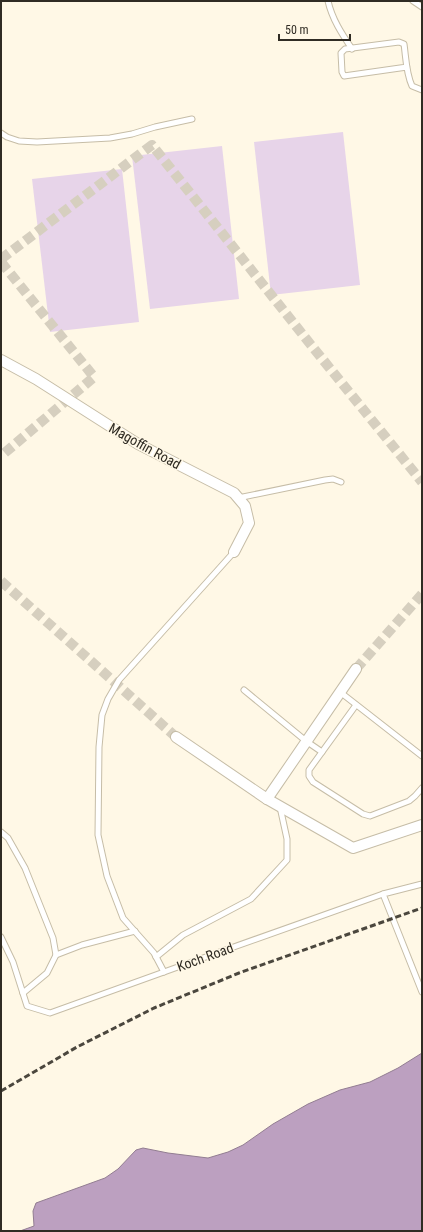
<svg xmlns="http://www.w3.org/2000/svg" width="423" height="1232" viewBox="0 0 423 1232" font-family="'Roboto Condensed',sans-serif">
	<rect width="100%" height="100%" fill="#fff8e6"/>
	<g fill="#e7d4e9">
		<polygon points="343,132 360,285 271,295 254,142"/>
		<polygon points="222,146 239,299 150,309 132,156"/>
		<polygon points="122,169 139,322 50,332 32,179"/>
	</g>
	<polygon fill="#bca0c0" stroke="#927d91" points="422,1053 422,1231 20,1231 34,1226 33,1211 36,1203 105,1178 118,1169 136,1150 143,1148 168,1153 208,1158 228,1152 243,1145 273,1124 308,1104 340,1090 370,1082 398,1068"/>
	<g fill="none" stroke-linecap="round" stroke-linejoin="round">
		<g stroke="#d6cfbf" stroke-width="10" stroke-dasharray="10 5" stroke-linecap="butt">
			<polyline points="1,259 152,145 311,345 422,482"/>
			<polyline points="1,262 94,377 1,456"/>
			<polyline points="1,581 176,737"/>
			<polyline points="356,669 422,594"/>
		</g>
		<g stroke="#c6bda7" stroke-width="7">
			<g id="service">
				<path d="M328,1C332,19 342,34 352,49"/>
				<polyline points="413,1 422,7"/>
				<path d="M407,67L344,76L342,72L341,53L345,49L399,42L404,44C406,58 406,73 412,86L422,90"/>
				<polyline points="1,133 7,137 19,141 37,142 110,138 132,134 155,127 192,119"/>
				<polyline points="238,498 325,480 333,479 341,482"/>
				<polyline points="244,690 306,741 322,752"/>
				<polyline points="340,692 422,756"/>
				<polyline points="356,705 309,770 309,776 313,782 363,814 370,816 409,801 415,796 422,788"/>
				<polyline points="1,832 8,838 25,868 53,938 56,955 47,973 23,993"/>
				<polyline points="422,884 383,894 422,992"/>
				<polyline points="1,937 13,962 27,1006 50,1013 214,954 383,894"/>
				<polyline points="56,955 82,945 135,931"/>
				<polyline points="156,957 183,935 251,899 287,860 287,839 280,807"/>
				<polyline points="164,972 154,953 123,918 107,876 98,835 99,747 102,715 108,699 119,680 234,552"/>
			</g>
		</g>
		<g stroke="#c6bda7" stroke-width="12">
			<g id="minor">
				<polyline points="1,360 36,379 138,444 234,493 245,506 249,523 234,552"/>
				<polyline points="176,737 267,799 353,848 422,825"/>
				<polyline points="267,799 356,669"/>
			</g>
		</g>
		<use href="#service" stroke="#fff" stroke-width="5"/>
		<use href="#minor" stroke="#fff" stroke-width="10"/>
		<polyline stroke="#4b473e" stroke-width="3" stroke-dasharray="6 3" stroke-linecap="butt" points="1,1091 77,1047 154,1008 239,973 422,908"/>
	</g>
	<g text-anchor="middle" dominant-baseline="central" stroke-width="3" stroke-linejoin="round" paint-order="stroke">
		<g font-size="14" fill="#302c24" stroke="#fff8e6">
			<text transform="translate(145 446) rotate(29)">Magoffin Road</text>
			<text transform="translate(205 957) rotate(-20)">Koch Road</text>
		</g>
	</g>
	<rect width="423" height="1232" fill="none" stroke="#302c24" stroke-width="4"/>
	<path d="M279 34v6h71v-6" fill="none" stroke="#302c24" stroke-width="2"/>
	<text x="285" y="34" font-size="12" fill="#302c24" stroke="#fff8e6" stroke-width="3" paint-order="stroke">50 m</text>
</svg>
